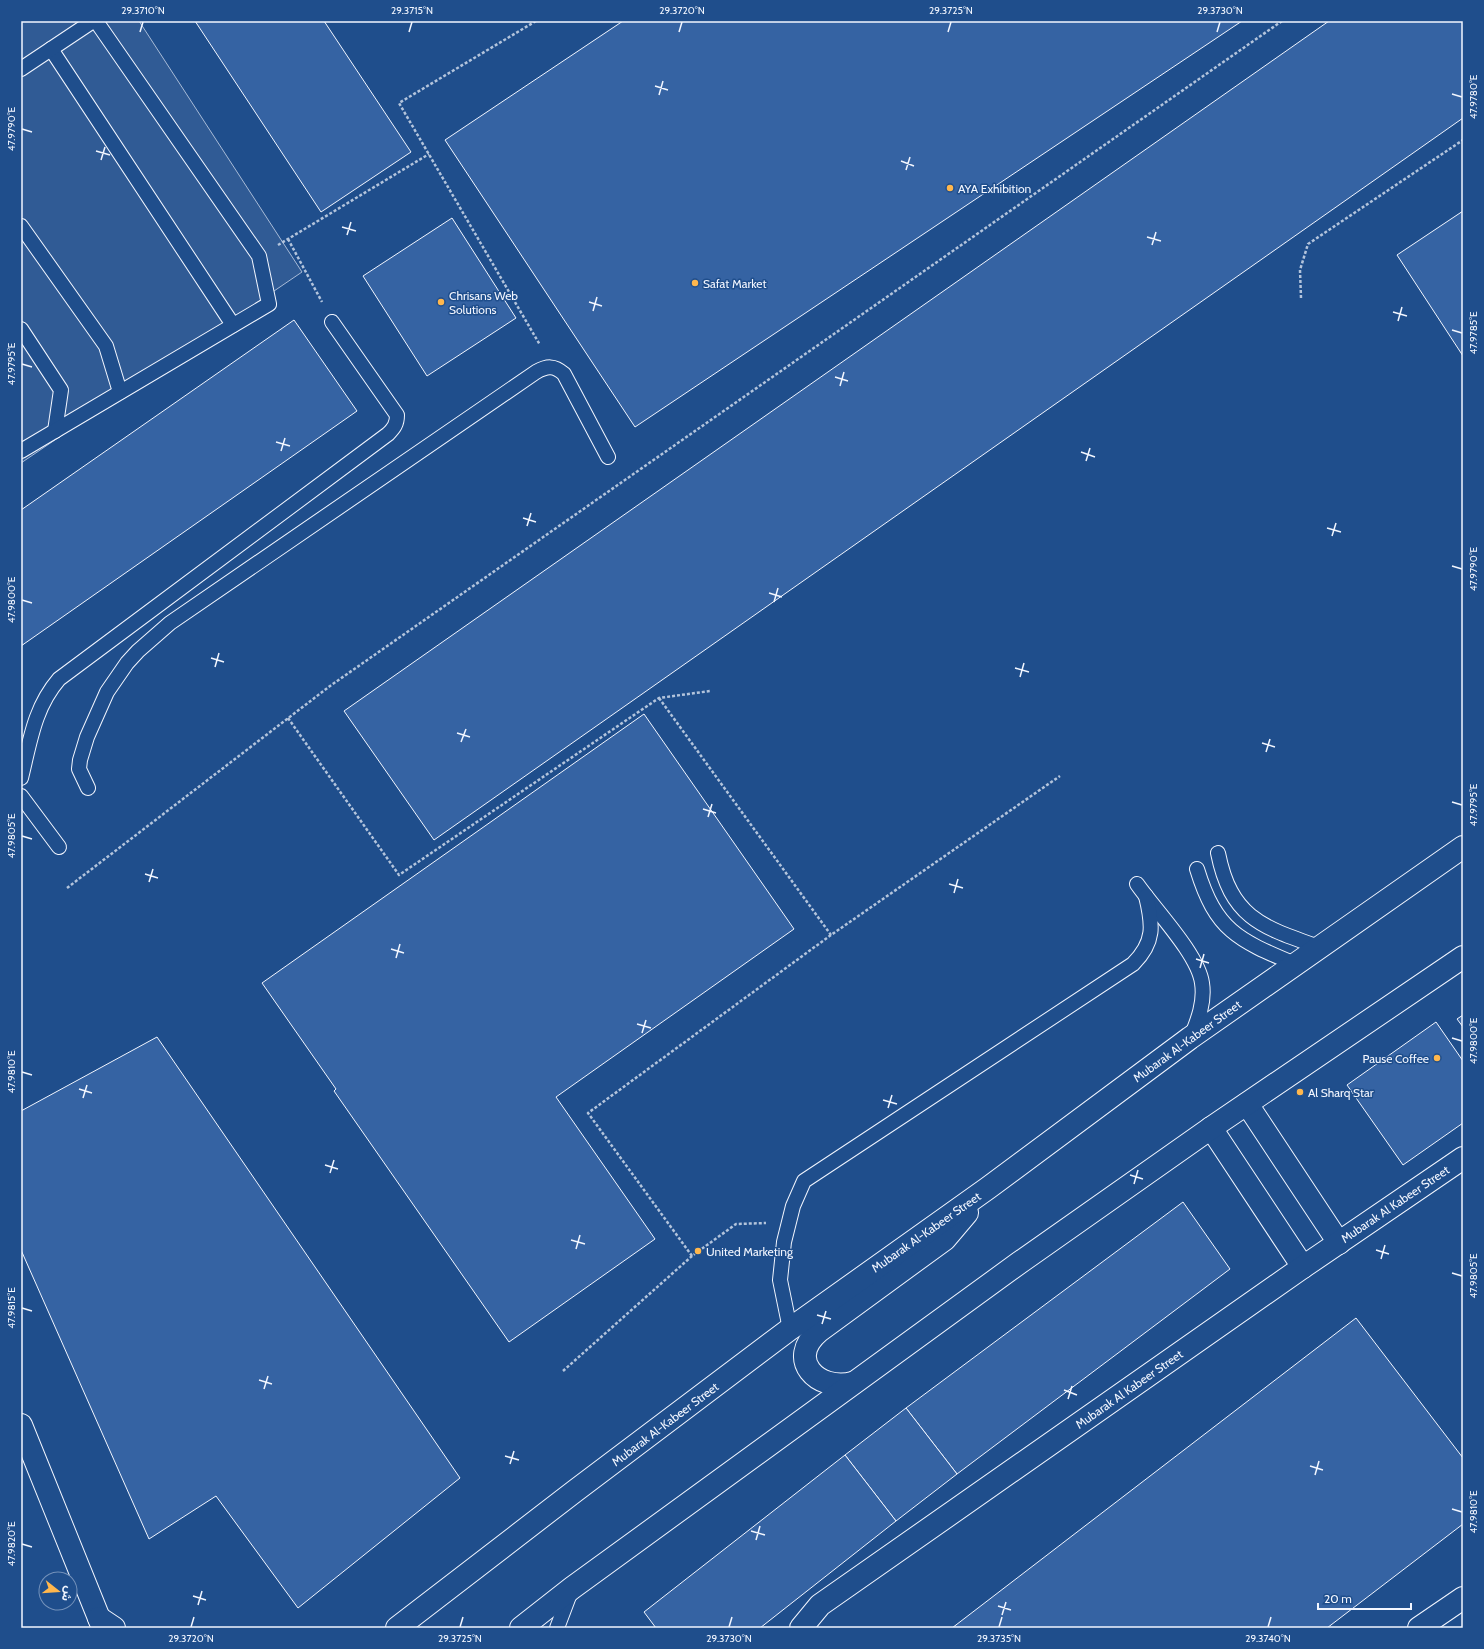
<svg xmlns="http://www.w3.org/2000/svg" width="1484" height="1649" viewBox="0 0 1484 1649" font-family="Cabin,'Noto Sans Arabic',sans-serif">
	<rect width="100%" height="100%" fill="#1f4e8c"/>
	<polygon fill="#305b95" stroke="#a8bbd7" points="21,21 139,21 302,272 21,463"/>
	<g fill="#3563a3" stroke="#f2f6ff">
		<polygon points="195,21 324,21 411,152 321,212"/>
		<polygon points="623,21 1242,21 635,427 445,140"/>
		<polygon points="1329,21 1463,21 1463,118 434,840 344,711"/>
		<polygon points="1463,211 1463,356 1397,255"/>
		<polygon points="452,218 516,318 427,376 363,276"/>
		<polygon points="294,320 357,411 21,646 21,510"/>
		<polygon points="644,714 794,929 556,1097 655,1239 509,1342 334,1091 336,1089 262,983"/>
		<polygon points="1463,1015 1463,1027 1457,1019"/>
		<polygon points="1436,1022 1463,1061 1463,1123 1403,1165 1347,1085"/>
		<polygon points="157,1037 460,1478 298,1608 216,1496 149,1539 21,1250 21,1111"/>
		<polygon points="1183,1202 1230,1269 957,1474 906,1408"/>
		<polygon points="1356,1318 1463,1458 1463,1524 1327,1628 952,1628"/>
		<polygon points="906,1408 957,1474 896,1521 845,1455"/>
		<polygon points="845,1455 896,1521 760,1628 656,1628 644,1612"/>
	</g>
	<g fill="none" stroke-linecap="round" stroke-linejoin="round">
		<g stroke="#f2f6ff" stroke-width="16">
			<g id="lane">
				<polyline points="51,49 233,325"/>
				<polyline points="21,69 93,21"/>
				<polyline points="21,226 106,346 120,392"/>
				<polyline points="21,329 61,390 55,431"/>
				<polyline points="21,451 269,304 259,256 96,21"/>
				<path d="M21,778C30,742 34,708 59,679L388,434C394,428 397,424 397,415L332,322"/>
				<path d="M88,788L79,769L80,760L87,737L107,692L127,663L138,651L170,623L536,372C547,366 554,365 564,374L608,457"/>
				<polyline points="21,796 59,847"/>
				<path d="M1218,853C1231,918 1262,927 1319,947"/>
				<path d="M1197,869C1216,931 1238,940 1295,964"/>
				<path d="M1137,884C1155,910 1198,954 1202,983C1205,1002 1198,1020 1191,1037"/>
				<path d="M790,1329L780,1280L784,1242L793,1206L804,1181L1133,964C1155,942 1153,925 1146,896"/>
				<polyline points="557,1628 571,1591"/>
			</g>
		</g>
		<g stroke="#f2f6ff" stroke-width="24">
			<g id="street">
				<polyline points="1247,1104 1339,1243"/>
				<polyline points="1211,1128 1303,1267"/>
				<polyline points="801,1628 820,1605 1303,1267 1463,1158"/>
				<polyline points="1419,1628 1463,1598"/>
			</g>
		</g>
		<g stroke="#f2f6ff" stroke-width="24">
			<polyline id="secondary" points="21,1425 103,1628"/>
		</g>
		<g stroke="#f2f6ff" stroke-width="24">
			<g id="primary">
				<path d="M853,1383C817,1392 786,1359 819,1331L945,1239L967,1213"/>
				<polyline points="99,1618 114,1628"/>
				<polyline points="397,1628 575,1491 790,1329 988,1188 1190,1038 1463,847"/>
				<polyline points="521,1628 572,1588 1019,1263 1211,1128 1463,957"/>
			</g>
		</g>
		<g stroke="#b3c4dc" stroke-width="2.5" stroke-dasharray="3 2" stroke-linecap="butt">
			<polyline points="536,21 399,103 540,345"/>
			<polyline points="288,239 322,302"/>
			<polyline points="278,245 429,154"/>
			<polyline points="1301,298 1300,270 1308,244 1463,140"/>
			<polyline points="659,698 831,935"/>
			<polyline points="288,718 399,875 659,698 710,691"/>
			<polyline points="67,888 330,686 1282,21"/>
			<polyline points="692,1256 588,1113 831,935 1060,776"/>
			<polyline points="563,1371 692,1256 736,1224 766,1223"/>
		</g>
		<use href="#lane" stroke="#1f4e8c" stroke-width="14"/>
		<use href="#street" stroke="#1f4e8c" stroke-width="22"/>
		<use href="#secondary" stroke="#1f4e8c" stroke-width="22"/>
		<use href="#primary" stroke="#1f4e8c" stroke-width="22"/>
	</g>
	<path fill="none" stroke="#f2f6ff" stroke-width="1.5" d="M140,32L143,22M409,32L412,22M679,32L682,22M948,32L951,22M1217,32L1220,22M655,86L668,90M1452,94L1462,97M659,95L663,81M22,129L32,132M96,151L110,155M101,160L105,147M901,161L914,166M906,170L910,157M342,227L356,231M347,235L351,222M1147,237L1161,241M1152,245L1156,232M589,302L602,306M593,311L597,297M1393,312L1407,316M1398,321L1402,307M1452,330L1462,333M22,364L32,367M835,377L848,381M840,386L844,372M276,442L290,446M281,451L285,438M1081,452L1095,457M1086,461L1090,448M523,518L536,522M527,526L531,513M1327,528L1341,532M1332,536L1336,523M1452,566L1462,569M769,593L782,597M22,600L32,603M774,602L778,588M211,658L224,662M215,667L219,653M1015,668L1029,672M1020,677L1024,663M457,733L470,737M461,742L466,729M1262,743L1275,747M1266,752L1270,739M1452,802L1462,805M703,809L716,813M708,817L712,804M22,836L32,839M145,874L158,878M149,882L153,869M949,884L963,888M954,893L958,879M391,949L404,953M396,958L400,944M1196,959L1209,963M1200,968L1204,954M637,1024L651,1028M642,1033L646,1020M1452,1038L1462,1041M22,1072L32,1075M79,1089L92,1093M83,1098L87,1085M883,1100L897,1104M888,1108L892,1095M325,1165L338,1169M330,1173L334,1160M1130,1175L1143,1179M1134,1184L1138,1170M571,1240L585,1244M576,1249L580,1235M1376,1250L1389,1254M1381,1259L1385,1245M1452,1273L1462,1276M22,1308L32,1311M817,1315L831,1319M822,1324L826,1311M259,1380L272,1384M264,1389L268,1376M1064,1390L1077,1395M1068,1399L1072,1386M505,1456L519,1460M510,1464L514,1451M1310,1466L1323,1470M1315,1475L1319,1461M1452,1509L1462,1512M751,1531L765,1535M756,1540L760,1526M22,1544L32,1547M193,1596L206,1600M198,1605L202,1591M998,1606L1011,1610M1002,1615L1006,1602M191,1627L194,1617M460,1627L463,1617M729,1627L732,1617M999,1627L1002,1617M1268,1627L1271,1617"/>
	<g fill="#ffb74d" stroke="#1f4e8c" stroke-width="1.5">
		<circle cx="950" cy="188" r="4"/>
		<circle cx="695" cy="283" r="4"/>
		<circle cx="441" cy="302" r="4"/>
		<circle cx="1437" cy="1058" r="4"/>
		<circle cx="1300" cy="1092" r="4"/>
		<circle cx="698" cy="1251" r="4"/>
	</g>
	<g text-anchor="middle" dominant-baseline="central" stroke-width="3" stroke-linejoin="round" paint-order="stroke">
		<g font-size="12" fill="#f2f6ff" stroke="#1f4e8c" text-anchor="start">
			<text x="958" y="188">AYA Exhibition</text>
			<text x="703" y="283">Safat Market</text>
			<text x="449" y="295">Chrisans Web<tspan x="449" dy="14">Solutions</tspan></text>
			<text x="1429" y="1058" text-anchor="end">Pause Coffee</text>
			<text x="1308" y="1092">Al Sharq Star</text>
			<text x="706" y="1251">United Marketing</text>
		</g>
		<g font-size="12" fill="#f2f6ff" stroke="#1f4e8c">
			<text transform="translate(1187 1041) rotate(-36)">Mubarak Al-Kabeer Street</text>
			<text transform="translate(1395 1204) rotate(-34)">Mubarak Al Kabeer Street</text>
			<text transform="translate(926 1232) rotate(-35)">Mubarak Al-Kabeer Street</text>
			<text transform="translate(1129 1389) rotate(-35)">Mubarak Al Kabeer Street</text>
			<text transform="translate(665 1424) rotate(-37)">Mubarak Al-Kabeer Street</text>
		</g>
	</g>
	<rect width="1484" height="1649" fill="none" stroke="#1f4e8c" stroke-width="44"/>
	<g transform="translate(58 1591) rotate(107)"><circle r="19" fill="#1f4e8c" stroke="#7391ba"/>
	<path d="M0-3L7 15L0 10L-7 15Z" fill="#ffb74d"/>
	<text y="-6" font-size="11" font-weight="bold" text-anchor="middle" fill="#f2f6ff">ش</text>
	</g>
	<path d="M1318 1603v6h93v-6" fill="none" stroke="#f2f6ff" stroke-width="2"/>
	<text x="1324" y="1603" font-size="12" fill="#f2f6ff" stroke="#1f4e8c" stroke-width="3" paint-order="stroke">20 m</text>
	<rect x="22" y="22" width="1440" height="1605" fill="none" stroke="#f2f6ff" stroke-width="1.5"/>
	<g font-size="10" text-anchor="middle" fill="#f2f6ff">
		<text x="143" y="14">29.3710°N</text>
		<text x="412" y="14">29.3715°N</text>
		<text x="682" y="14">29.3720°N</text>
		<text x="951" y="14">29.3725°N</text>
		<text x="1220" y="14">29.3730°N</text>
		<text transform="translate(1473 97) rotate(-90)" y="4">47.9780°E</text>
		<text transform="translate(11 129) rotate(-90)" y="4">47.9790°E</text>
		<text transform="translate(1473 333) rotate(-90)" y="4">47.9785°E</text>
		<text transform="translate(11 364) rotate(-90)" y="4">47.9795°E</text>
		<text transform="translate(1473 569) rotate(-90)" y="4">47.9790°E</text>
		<text transform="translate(11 600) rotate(-90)" y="4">47.9800°E</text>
		<text transform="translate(1473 805) rotate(-90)" y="4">47.9795°E</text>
		<text transform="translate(11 836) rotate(-90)" y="4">47.9805°E</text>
		<text transform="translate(1473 1041) rotate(-90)" y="4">47.9800°E</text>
		<text transform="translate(11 1072) rotate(-90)" y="4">47.9810°E</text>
		<text transform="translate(1473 1276) rotate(-90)" y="4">47.9805°E</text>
		<text transform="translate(11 1308) rotate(-90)" y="4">47.9815°E</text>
		<text transform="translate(1473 1512) rotate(-90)" y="4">47.9810°E</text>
		<text transform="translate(11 1544) rotate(-90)" y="4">47.9820°E</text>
		<text x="191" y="1642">29.3720°N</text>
		<text x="460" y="1642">29.3725°N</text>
		<text x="729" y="1642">29.3730°N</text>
		<text x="999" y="1642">29.3735°N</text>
		<text x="1268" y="1642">29.3740°N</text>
	</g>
</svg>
